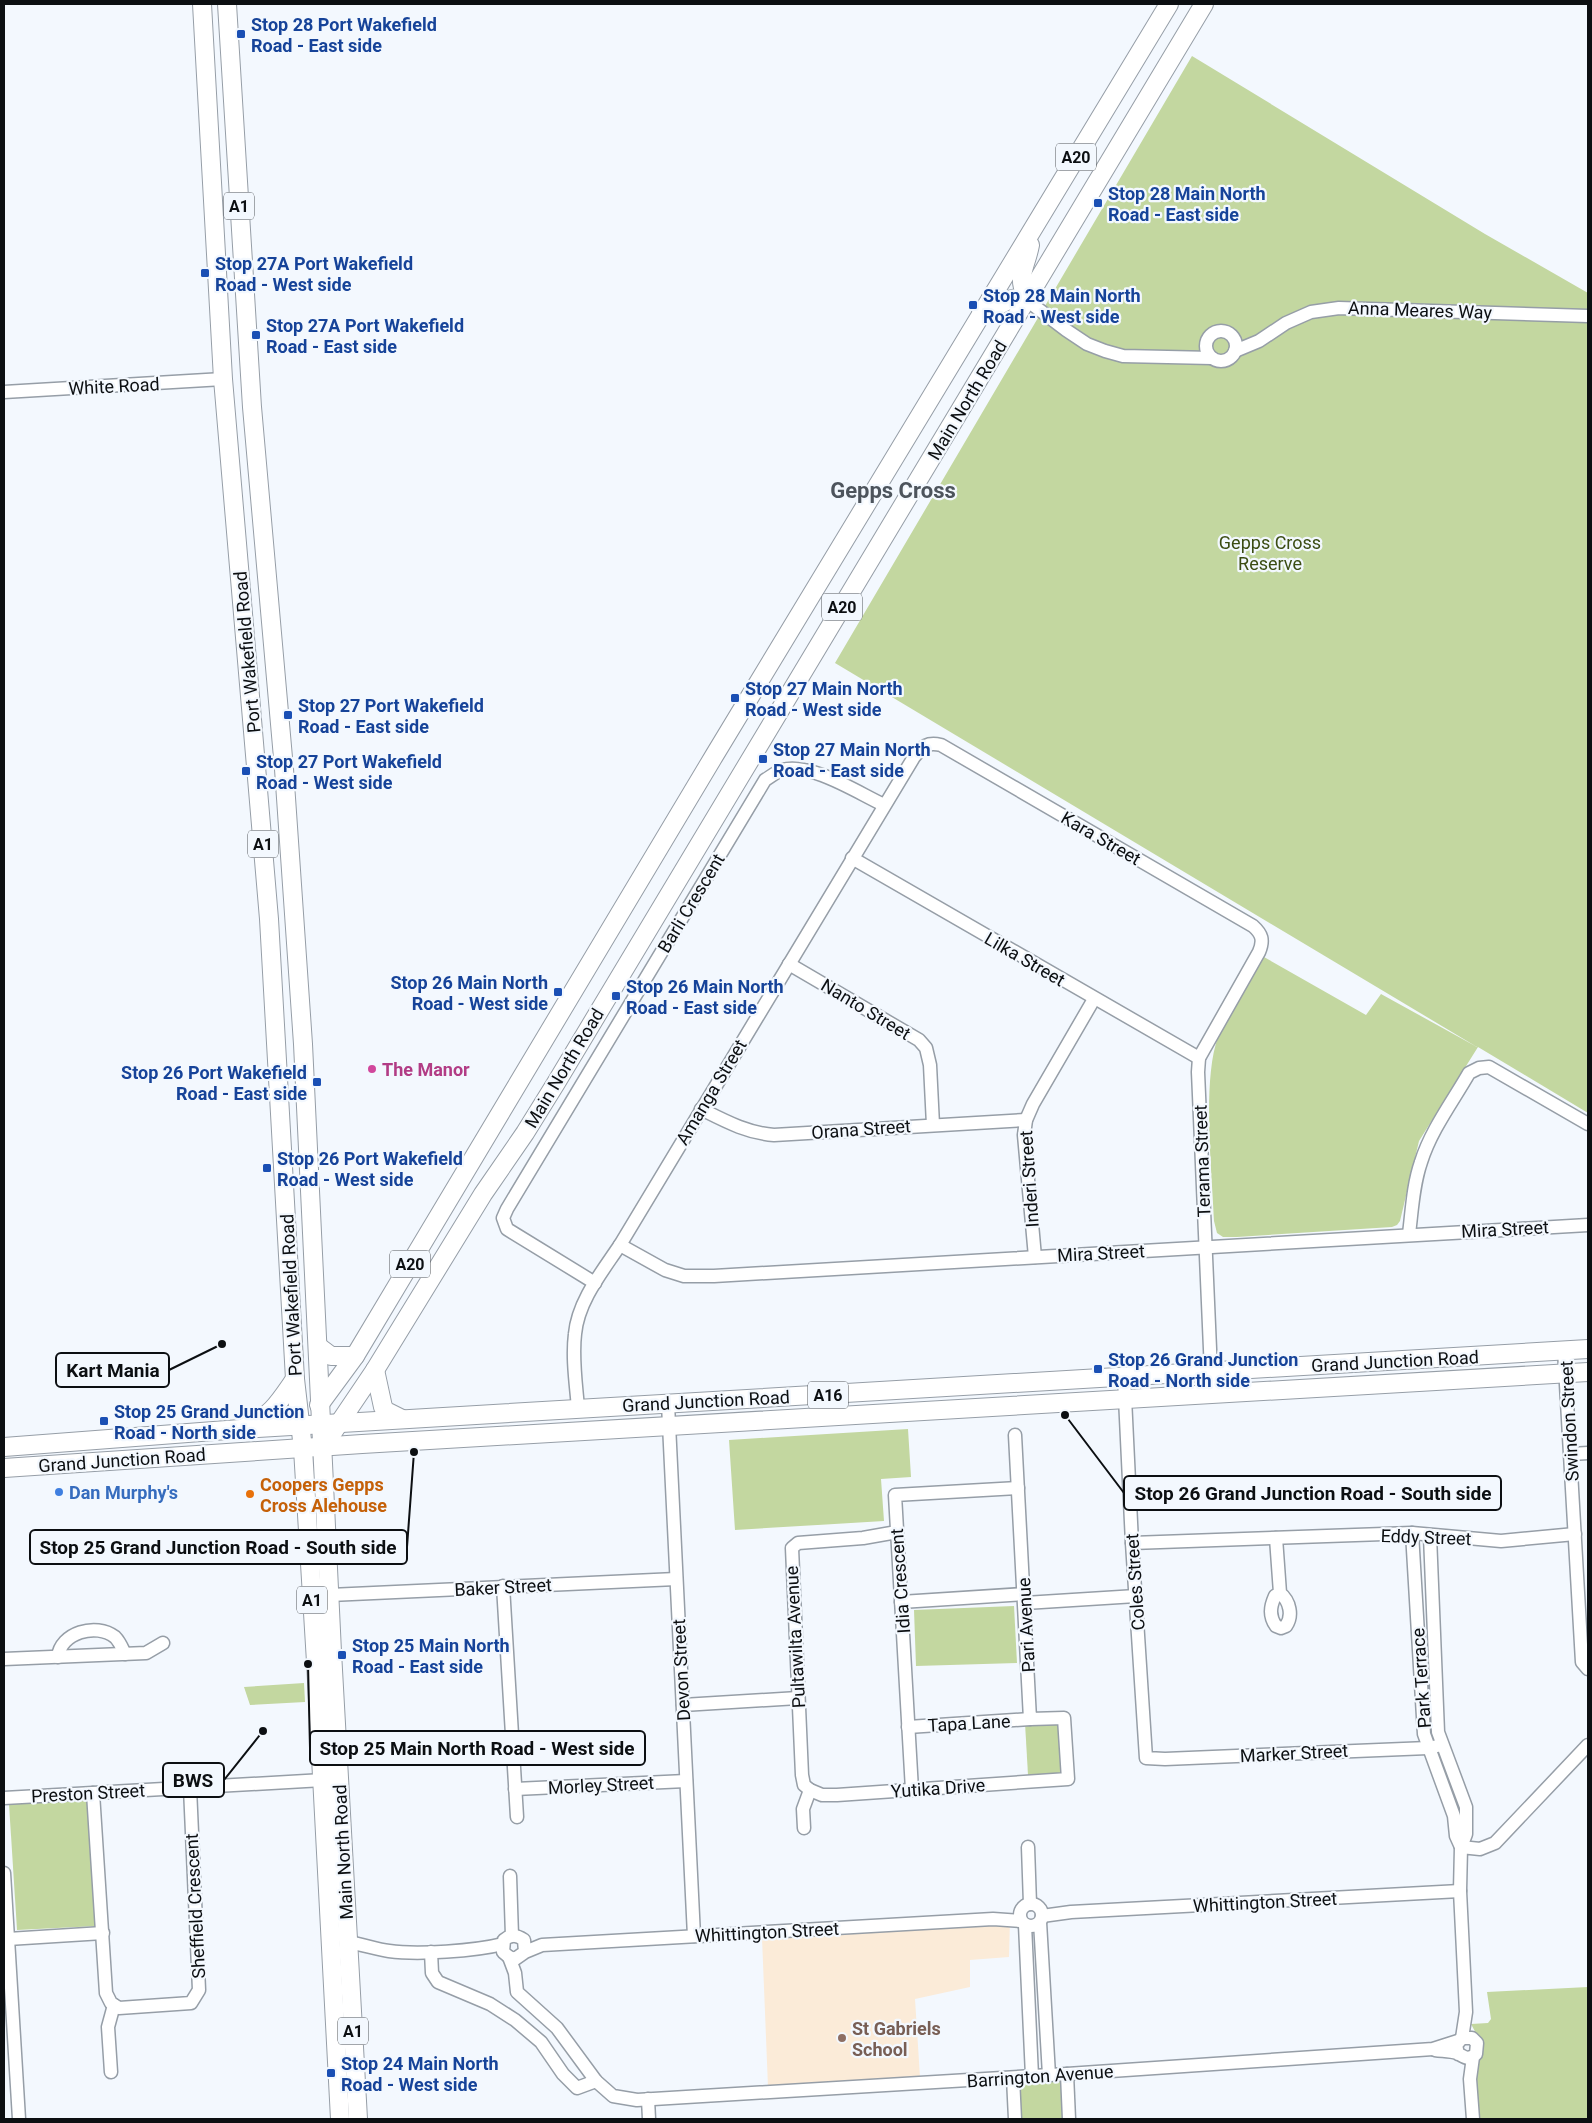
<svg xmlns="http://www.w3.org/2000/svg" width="1592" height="2123" viewBox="0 0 1592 2123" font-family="Roboto,sans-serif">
	<rect width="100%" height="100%" fill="#f3f8fe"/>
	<polygon fill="#fbebd8" points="1010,1920 1009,1957 970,1960 970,1987 915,1999 920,2077 768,2087 762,1938"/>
	<g fill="#c3d7a0">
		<path d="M1192,56L1485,234L1588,293V1113L1478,1047L1419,1141L1400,1221L1397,1225L1392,1227L1237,1237H1223L1217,1233L1214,1221C1212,1172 1202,1081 1218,1037C1228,1013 1250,981 1264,957L1366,1015L1381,994L1477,1047L835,663Z"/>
		<polygon points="908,1429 911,1477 881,1479 884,1521 735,1530 729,1440"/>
		<polygon points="1014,1606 1017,1663 916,1666 914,1610"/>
		<polygon points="304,1683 305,1702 250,1705 244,1687"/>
		<polygon points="1061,1721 1064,1773 1028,1775 1025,1723"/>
		<polygon points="87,1800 97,1926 17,1930 9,1804"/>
		<polygon points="1588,1987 1588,2119 1476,2119 1473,2074 1479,2039 1471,2024 1488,2023 1491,2019 1487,1992"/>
		<polygon points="1026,2080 1060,2080 1062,2087 1064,2119 1021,2119 1020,2084"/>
	</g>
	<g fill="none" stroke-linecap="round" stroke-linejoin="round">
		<g stroke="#969ea7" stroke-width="15">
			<g id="minor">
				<polyline points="1028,299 1033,305 1066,330 1087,344 1105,351 1123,356 1212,358"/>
				<circle cx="1221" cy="346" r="15"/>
				<polyline points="1235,351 1259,341 1286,323 1311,312 1339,308 1588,316"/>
				<polyline points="4,392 223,379"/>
				<polyline points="852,858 1199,1058"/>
				<polyline points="789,964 919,1040 926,1048 930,1065 933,1125"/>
				<path d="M701,1109C725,1121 747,1133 774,1135L1026,1120"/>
				<path d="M1409,1234C1412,1210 1413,1185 1421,1162C1431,1130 1453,1101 1469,1073L1479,1068L1489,1067L1588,1124"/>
				<polyline points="620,1245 665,1270 684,1276 714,1276 1588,1225"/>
				<polyline points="1035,1257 1024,1135 1026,1120 1033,1104 1094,999"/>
				<path d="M595,1283L507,1229L503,1218L507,1209L765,780C770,777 776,772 782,770C811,762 858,793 884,805"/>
				<polyline points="1564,1350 1582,1662 1588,1669"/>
				<polyline points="1124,1377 1132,1543 1146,1758 1165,1759 1428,1748 1442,1745"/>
				<polyline points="668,1404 694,1936"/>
				<path d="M578,1408C576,1384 572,1358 575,1334C578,1301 602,1272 620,1245L914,757C923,746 927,742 941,745L1253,926C1262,934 1264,940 1259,952L1199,1058L1198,1072L1212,1395"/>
				<polyline points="1571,1454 1588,1453"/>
				<polyline points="1412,1533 1424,1734 1454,1816 1456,1836 1461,1847 1466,1834 1466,1807 1438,1732 1430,1536"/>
				<path d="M1276,1538L1280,1593C1290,1601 1293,1616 1286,1626L1281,1628L1276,1626C1269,1616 1270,1607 1275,1596L1280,1593"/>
				<polyline points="1132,1543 1412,1533 1501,1541 1575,1534"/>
				<polyline points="503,1586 517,1817"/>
				<polyline points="330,1595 676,1579"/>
				<polyline points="901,1602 1024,1594"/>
				<polyline points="1025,1603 1136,1596"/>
				<path d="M58,1657C60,1633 96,1622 115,1637C120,1642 122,1648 125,1654"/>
				<polyline points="4,1659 146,1653 163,1643"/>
				<polyline points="683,1705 798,1698"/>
				<polyline points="908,1727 1030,1719"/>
				<polyline points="515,1789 686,1781"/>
				<polyline points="810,1790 822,1795 837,1795 1068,1779 1064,1718 1030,1719 1015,1435"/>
				<polyline points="912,1790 895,1495 1018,1488"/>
				<polyline points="93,1793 106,1993 111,2003 119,2008 191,2003 199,1990 190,1788"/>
				<polyline points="4,1798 323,1780"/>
				<polyline points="804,1828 803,1809 810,1790 804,1785 802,1775 792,1548 798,1543 863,1538 897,1532"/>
				<polyline points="1028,1847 1030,1904"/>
				<polyline points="4,1873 19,2119"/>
				<polyline points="510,1876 512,1936"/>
				<circle cx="1031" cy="1915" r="11"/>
				<polyline points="1042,1916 1071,1912 1460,1891"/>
				<polyline points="1040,1922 1049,2075"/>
				<polyline points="1025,1925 1032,2076"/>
				<polyline points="8,1939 103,1933"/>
				<path d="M347,1942C362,1944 375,1949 389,1951C418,1955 475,1951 503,1944"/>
				<polyline points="431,1952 432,1973 438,1982 490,2004 515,2020 541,2042 563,2074 577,2088 596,2081"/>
				<path d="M525,1952L524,1940C517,1935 511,1934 504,1940L503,1952L509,1957L515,1959L525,1952L542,1945L993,1919L1021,1921"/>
				<polyline points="509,1957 515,1973 517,1992 557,2028 596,2081 613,2096 637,2100 1067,2074 1433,2049 1458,2041"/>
				<polyline points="1462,2038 1466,2012 1460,1891 1461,1847 1480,1849 1495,1843 1588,1745"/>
				<path d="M1435,2050C1442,2051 1451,2051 1457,2053C1465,2057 1467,2061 1476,2054L1477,2043L1472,2038H1462L1456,2045L1458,2054"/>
				<polyline points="111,2072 108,2027 114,2005"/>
				<polyline points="1067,2074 1069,2119"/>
				<polyline points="1013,2078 1015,2119"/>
				<polyline points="648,2099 649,2119"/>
				<polyline points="1473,2119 1470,2079 1473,2057"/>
			</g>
		</g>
		<g stroke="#969ea7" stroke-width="20">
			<g id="highway">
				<polyline points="202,4 223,379 269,919 295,1379 303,1449 316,1662 340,2119"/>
				<polyline points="227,4 252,407 284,769 303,1044 332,1652 358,2119"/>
				<path d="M1028,299C1015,277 1026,267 1030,245"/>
				<path d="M981,314C1000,308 1005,295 1028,299"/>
				<polyline points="319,1347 331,1356 355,1356"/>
				<polyline points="375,1370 383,1407 386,1411 402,1419"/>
				<polyline points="319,1405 355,1356 714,756 1169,4"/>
				<path d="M247,1426C271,1417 281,1399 295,1379"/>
				<polyline points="4,1447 240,1429 1588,1349"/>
				<polyline points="323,1447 375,1370 483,1194 525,1133 556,1083 1204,4"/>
				<polyline points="4,1468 362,1444 1588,1372"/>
			</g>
		</g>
		<use href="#minor" stroke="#fff" stroke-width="12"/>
		<use href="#highway" stroke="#fff" stroke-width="18"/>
	</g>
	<g fill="#1a4fb4" stroke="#f3f8fe" stroke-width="2">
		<rect x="236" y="29" width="10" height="10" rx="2.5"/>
		<rect x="1093" y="198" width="10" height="10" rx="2.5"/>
		<rect x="200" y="268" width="10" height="10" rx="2.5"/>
		<rect x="968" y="300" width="10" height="10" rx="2.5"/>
		<rect x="251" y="330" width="10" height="10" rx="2.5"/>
		<rect x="730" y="693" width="10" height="10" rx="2.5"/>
		<rect x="283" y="710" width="10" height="10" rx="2.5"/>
		<rect x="758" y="754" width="10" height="10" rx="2.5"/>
		<rect x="241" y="766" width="10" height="10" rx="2.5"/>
		<rect x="553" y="987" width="10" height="10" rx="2.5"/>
		<rect x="611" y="991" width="10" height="10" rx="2.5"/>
		<rect x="312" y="1077" width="10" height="10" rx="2.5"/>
		<rect x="262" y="1163" width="10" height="10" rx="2.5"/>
		<rect x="1093" y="1364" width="10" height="10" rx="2.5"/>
		<rect x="99" y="1416" width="10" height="10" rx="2.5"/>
		<rect x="337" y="1650" width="10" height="10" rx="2.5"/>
		<rect x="326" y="2068" width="10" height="10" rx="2.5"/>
	</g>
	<circle fill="#d1479c" stroke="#f3f8fe" stroke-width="2" cx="372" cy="1069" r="5"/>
	<circle fill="#3f7fe0" stroke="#f3f8fe" stroke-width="2" cx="59" cy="1492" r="5"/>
	<circle fill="#e8710a" stroke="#f3f8fe" stroke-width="2" cx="250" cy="1494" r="5"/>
	<circle fill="#8d6e63" stroke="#f3f8fe" stroke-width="2" cx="842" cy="2038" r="5"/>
	<g text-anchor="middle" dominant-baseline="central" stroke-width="4.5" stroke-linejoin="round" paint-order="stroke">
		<g fill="#f3f8fe" stroke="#515559" stroke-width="1">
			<rect x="1056" y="143.5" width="40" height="27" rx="4"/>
			<rect x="224" y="192.5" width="30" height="27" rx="4"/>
			<rect x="822" y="593.5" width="40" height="27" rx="4"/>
			<rect x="248" y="830.5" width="30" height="27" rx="4"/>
			<rect x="390" y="1250.5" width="40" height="27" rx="4"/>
			<rect x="808" y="1381.5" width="40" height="27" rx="4"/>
			<rect x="297" y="1586.5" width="30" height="27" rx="4"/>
			<rect x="338" y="2017.5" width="30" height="27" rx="4"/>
		</g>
		<g font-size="16" font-weight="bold" fill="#0c0f12">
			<text x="1076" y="157">A20</text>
			<text x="239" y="206">A1</text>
			<text x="842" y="607">A20</text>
			<text x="263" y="844">A1</text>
			<text x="410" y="1264">A20</text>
			<text x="828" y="1395">A16</text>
			<text x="312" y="1600">A1</text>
			<text x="353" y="2031">A1</text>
		</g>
		<g font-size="18" font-weight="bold" fill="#164399" stroke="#f3f8fe" text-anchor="start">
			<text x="251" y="24">Stop 28 Port Wakefield<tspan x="251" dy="21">Road - East side</tspan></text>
			<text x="1108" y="193">Stop 28 Main North<tspan x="1108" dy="21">Road - East side</tspan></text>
			<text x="215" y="263">Stop 27A Port Wakefield<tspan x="215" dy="21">Road - West side</tspan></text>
			<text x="983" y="295">Stop 28 Main North<tspan x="983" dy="21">Road - West side</tspan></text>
			<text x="266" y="325">Stop 27A Port Wakefield<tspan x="266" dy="21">Road - East side</tspan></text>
			<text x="745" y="688">Stop 27 Main North<tspan x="745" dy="21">Road - West side</tspan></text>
			<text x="298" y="705">Stop 27 Port Wakefield<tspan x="298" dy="21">Road - East side</tspan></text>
			<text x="773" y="749">Stop 27 Main North<tspan x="773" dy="21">Road - East side</tspan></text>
			<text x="256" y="761">Stop 27 Port Wakefield<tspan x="256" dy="21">Road - West side</tspan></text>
			<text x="548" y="982" text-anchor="end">Stop 26 Main North<tspan x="548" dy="21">Road - West side</tspan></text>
			<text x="626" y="986">Stop 26 Main North<tspan x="626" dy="21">Road - East side</tspan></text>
			<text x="307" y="1072" text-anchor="end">Stop 26 Port Wakefield<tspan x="307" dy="21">Road - East side</tspan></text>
			<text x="277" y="1158">Stop 26 Port Wakefield<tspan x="277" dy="21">Road - West side</tspan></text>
			<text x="1108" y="1359">Stop 26 Grand Junction<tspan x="1108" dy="21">Road - North side</tspan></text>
			<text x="114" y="1411">Stop 25 Grand Junction<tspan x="114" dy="21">Road - North side</tspan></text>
			<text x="352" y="1645">Stop 25 Main North<tspan x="352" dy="21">Road - East side</tspan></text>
			<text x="341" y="2063">Stop 24 Main North<tspan x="341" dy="21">Road - West side</tspan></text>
		</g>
		<g font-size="18" fill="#0c0f12" stroke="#f3f8fe">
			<text transform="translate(1420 310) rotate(2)">Anna Meares Way</text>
			<text transform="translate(114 386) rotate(-3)">White Road</text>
			<text transform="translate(967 400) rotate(-59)">Main North Road</text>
			<text transform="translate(247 652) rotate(-95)">Port Wakefield Road</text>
			<text transform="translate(1101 838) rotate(30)">Kara Street</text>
			<text transform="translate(691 903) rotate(-59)">Barli Crescent</text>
			<text transform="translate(1025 959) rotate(30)">Lilka Street</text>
			<text transform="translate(866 1009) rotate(31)">Nanto Street</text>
			<text transform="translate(564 1068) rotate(-59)">Main North Road</text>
			<text transform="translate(711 1092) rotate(-59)">Amanga Street</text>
			<text transform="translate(861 1129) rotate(-4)">Orana Street</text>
			<text transform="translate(1202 1161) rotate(-92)">Terama Street</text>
			<text transform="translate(1029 1179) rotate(-94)">Inderi Street</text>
			<text transform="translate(1505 1229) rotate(-3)">Mira Street</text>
			<text transform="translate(1101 1253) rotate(-3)">Mira Street</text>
			<text transform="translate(291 1295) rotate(-93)">Port Wakefield Road</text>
			<text transform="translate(1395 1361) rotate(-3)">Grand Junction Road</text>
			<text transform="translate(706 1401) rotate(-3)">Grand Junction Road</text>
			<text transform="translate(1569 1421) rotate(-93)">Swindon Street</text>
			<text transform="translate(122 1460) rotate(-4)">Grand Junction Road</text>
			<text transform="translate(1426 1537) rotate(2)">Eddy Street</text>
			<text transform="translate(900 1581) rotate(-94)">Idia Crescent</text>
			<text transform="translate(1135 1582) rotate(-94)">Coles Street</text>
			<text transform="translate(503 1587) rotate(-3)">Baker Street</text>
			<text transform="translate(1026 1625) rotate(-93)">Pari Avenue</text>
			<text transform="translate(795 1637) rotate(-93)">Pultawilta Avenue</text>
			<text transform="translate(681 1670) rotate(-93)">Devon Street</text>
			<text transform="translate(1421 1678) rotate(-94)">Park Terrace</text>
			<text transform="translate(969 1723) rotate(-3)">Tapa Lane</text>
			<text transform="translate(1294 1753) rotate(-3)">Marker Street</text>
			<text transform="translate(601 1785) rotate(-3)">Morley Street</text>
			<text transform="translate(938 1788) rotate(-4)">Yutika Drive</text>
			<text transform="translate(88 1793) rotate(-3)">Preston Street</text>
			<text transform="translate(343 1852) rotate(-93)">Main North Road</text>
			<text transform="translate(1265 1902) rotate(-3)">Whittington Street</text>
			<text transform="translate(195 1906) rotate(-93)">Sheffield Crescent</text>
			<text transform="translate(767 1932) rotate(-3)">Whittington Street</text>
			<text transform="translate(1040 2076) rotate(-4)">Barrington Avenue</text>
		</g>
		<g font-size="18" fill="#3b4c12" stroke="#f3f8fe">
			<text x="1270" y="542">Gepps Cross<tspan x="1270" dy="21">Reserve</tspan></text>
		</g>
		<g font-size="18" font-weight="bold" fill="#b23c85" stroke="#f3f8fe" text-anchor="start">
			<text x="382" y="1069">The Manor</text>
		</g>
		<g font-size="18" font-weight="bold" fill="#c56008" stroke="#f3f8fe" text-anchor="start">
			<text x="260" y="1484">Coopers Gepps<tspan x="260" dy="21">Cross Alehouse</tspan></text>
		</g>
		<g font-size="18" font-weight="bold" fill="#366cbe" stroke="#f3f8fe" text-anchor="start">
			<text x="69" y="1492">Dan Murphy's</text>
		</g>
		<g font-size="18" font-weight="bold" fill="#785e54" stroke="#f3f8fe" text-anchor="start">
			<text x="852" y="2028">St Gabriels<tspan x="852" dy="21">School</tspan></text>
		</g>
		<g font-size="22" font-weight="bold" fill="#4d545c" stroke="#f3f8fe">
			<text x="893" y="490">Gepps Cross</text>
		</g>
	</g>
	<path fill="none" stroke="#0c0f12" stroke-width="2" d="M222 1344L169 1370M1065 1415L1124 1493M414 1452L407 1547M308 1664L310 1748M263 1731L224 1780"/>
	<g fill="#0c0f12" stroke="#f3f8fe" stroke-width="2">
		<circle cx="222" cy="1344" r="5"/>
		<circle cx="1065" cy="1415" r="5"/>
		<circle cx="414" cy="1452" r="5"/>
		<circle cx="308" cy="1664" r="5"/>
		<circle cx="263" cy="1731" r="5"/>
	</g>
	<g fill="#f3f8fe" stroke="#0c0f12" stroke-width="2">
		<rect x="56" y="1353" width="113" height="34" rx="5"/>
		<rect x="1124" y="1476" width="377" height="34" rx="5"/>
		<rect x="30" y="1530" width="377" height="34" rx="5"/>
		<rect x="310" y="1731" width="335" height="34" rx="5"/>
		<rect x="163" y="1763" width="61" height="34" rx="5"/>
	</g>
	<g font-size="19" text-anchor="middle" font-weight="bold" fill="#0c0f12">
		<text x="113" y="1377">Kart Mania</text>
		<text x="1313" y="1500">Stop 26 Grand Junction Road - South side</text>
		<text x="218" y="1554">Stop 25 Grand Junction Road - South side</text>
		<text x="477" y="1755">Stop 25 Main North Road - West side</text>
		<text x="193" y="1787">BWS</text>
	</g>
	<rect width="1592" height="2123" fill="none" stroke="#0c0f12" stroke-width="10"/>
</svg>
